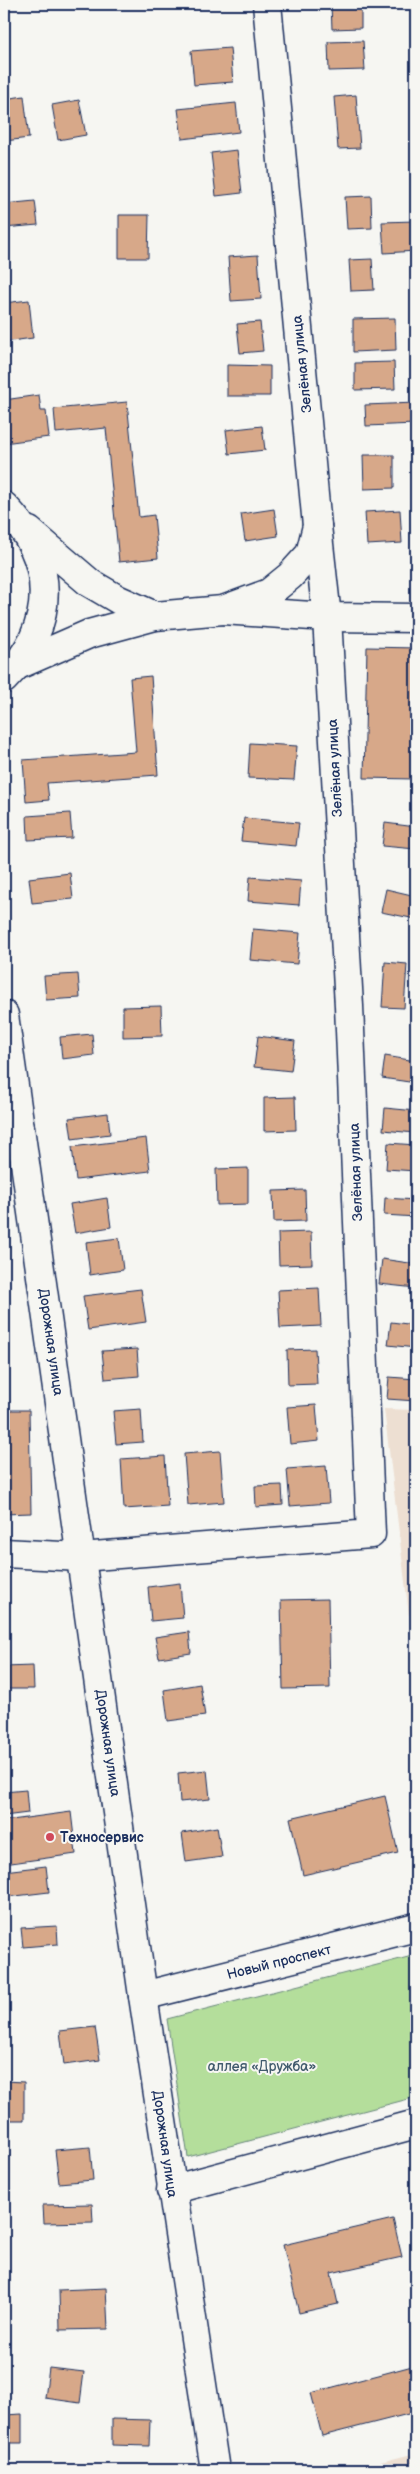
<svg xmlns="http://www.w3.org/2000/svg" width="420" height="2474" viewBox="0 0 420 2474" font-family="'Balsamiq Sans',sans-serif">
	<rect width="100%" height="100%" fill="#f6f6f2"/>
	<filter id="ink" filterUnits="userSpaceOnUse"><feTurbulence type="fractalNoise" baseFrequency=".02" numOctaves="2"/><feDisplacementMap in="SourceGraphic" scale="10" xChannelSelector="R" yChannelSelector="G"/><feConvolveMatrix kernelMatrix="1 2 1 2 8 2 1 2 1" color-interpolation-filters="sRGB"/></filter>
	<g filter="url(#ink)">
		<g fill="#eddfd2">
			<polygon points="384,1409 416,1410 416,1613 409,1615"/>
			<polygon points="416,2453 416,2470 349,2470"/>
		</g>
		<polygon fill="#b4de9b" stroke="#68867c" points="416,1955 416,2097 188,2157 167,2019"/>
		<g fill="#d7a889" stroke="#1b2f5e">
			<polygon points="331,4 361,4 361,28 332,29"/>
			<polygon points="363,41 365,70 329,71 328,42"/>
			<polygon points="230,48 233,82 194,85 191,51"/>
			<polygon points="356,95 360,148 338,149 334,97"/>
			<polygon points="24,96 29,138 5,141 4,99"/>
			<polygon points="79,100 86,135 58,140 52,105"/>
			<polygon points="236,103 239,132 182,139 178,109"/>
			<polygon points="237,150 242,193 216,196 211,153"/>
			<polygon points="371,196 372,228 347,229 345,197"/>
			<polygon points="35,201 38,225 4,228 4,204"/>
			<polygon points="119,215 149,215 148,258 119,258"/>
			<polygon points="415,221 416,251 384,253 382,222"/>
			<polygon points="4,251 7,273 4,274"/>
			<polygon points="258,255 261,299 231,301 228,257"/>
			<polygon points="372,259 374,290 351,291 349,260"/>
			<polygon points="29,300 33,338 4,342 4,303"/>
			<polygon points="395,318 396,350 353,352 353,319"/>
			<polygon points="260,322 263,351 240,353 237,324"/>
			<polygon points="394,362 395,389 355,390 355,363"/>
			<polygon points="227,365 270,366 270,396 227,396"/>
			<polygon points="39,395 41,411 46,411 49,437 4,443 4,400"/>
			<polygon points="127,402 139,517 154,515 158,558 119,562 106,428 56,433 54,409"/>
			<polygon points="416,403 416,424 366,426 365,405"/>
			<polygon points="262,426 265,450 229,454 226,430"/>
			<polygon points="363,455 394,455 394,488 364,489"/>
			<polygon points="274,509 278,536 245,541 241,514"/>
			<polygon points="400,510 402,543 367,545 365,512"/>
			<polygon points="367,647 416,648 413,779 364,778"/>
			<polygon points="151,676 158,775 47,783 49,800 26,802 23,760 136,752 130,678"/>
			<polygon points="250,743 297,746 294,780 248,778"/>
			<polygon points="70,813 72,838 28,840 27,816"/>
			<polygon points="244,818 299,823 296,846 241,841"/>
			<polygon points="385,823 416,827 416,849 382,846"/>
			<polygon points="70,873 73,899 32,903 29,878"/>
			<polygon points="250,877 301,881 299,905 248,901"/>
			<polygon points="386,889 416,896 416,919 381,912"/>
			<polygon points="253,929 300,933 297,964 250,960"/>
			<polygon points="385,962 407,964 404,1008 382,1007"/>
			<polygon points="78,974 80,998 46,1000 44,976"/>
			<polygon points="161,1006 162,1036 123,1037 123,1007"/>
			<polygon points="92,1034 94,1055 62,1059 60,1037"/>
			<polygon points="258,1036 295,1041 291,1071 254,1067"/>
			<polygon points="385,1056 416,1061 416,1083 382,1078"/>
			<polygon points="295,1097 296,1130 264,1131 264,1098"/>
			<polygon points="385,1108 416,1111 415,1133 383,1130"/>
			<polygon points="108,1113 110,1134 72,1139 69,1118"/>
			<polygon points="146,1138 150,1171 76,1180 72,1147"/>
			<polygon points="388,1143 416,1145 416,1171 386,1169"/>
			<polygon points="248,1168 248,1204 217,1205 216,1169"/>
			<polygon points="305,1190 306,1221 274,1222 273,1191"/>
			<polygon points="107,1198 111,1227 75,1233 70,1204"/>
			<polygon points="385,1198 416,1200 416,1217 384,1215"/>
			<polygon points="311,1232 312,1264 279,1265 278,1233"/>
			<polygon points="119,1238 123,1270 90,1275 86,1242"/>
			<polygon points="382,1259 416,1264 416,1288 379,1284"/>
			<polygon points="319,1288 321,1326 280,1328 278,1290"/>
			<polygon points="141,1289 146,1322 88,1330 83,1296"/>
			<polygon points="391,1322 416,1325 416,1348 388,1345"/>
			<polygon points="137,1349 139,1376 105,1379 102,1351"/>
			<polygon points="315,1349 317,1384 288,1385 287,1350"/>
			<polygon points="389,1377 416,1379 416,1401 387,1399"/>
			<polygon points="316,1405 319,1441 290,1444 287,1407"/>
			<polygon points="141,1409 143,1442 116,1444 113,1411"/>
			<polygon points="4,1410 29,1410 31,1513 4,1514"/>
			<polygon points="220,1451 224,1502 188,1505 184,1454"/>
			<polygon points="165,1456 168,1506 124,1509 121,1459"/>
			<polygon points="326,1466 329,1503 290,1506 287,1469"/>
			<polygon points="282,1485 283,1505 256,1507 255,1486"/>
			<polygon points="180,1583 183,1618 151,1621 148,1587"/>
			<polygon points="328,1599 330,1688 283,1689 281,1600"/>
			<polygon points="189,1632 191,1653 159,1658 155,1637"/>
			<polygon points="33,1666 34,1689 4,1689 4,1667"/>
			<polygon points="200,1684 205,1716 168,1721 164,1690"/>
			<polygon points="207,1770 210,1799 180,1802 178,1773"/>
			<polygon points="26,1790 28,1813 4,1816 4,1792"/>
			<polygon points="385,1796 398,1853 303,1875 290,1818"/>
			<polygon points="71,1812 76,1854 4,1864 4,1821"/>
			<polygon points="217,1827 222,1857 186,1862 182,1833"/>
			<polygon points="46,1866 49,1892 7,1897 4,1871"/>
			<polygon points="57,1926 58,1944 23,1947 21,1928"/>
			<polygon points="95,2027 100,2060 64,2065 60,2031"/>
			<polygon points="4,2081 24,2082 24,2120 4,2120"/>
			<polygon points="90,2147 93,2180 59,2183 55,2150"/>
			<polygon points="92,2204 93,2222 44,2223 43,2205"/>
			<polygon points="393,2219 402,2257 331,2273 338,2304 299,2313 283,2245"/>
			<polygon points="106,2288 108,2329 60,2330 59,2290"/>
			<polygon points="416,2365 416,2412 322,2436 311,2393"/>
			<polygon points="49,2368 84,2372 80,2403 45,2398"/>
			<polygon points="22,2414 22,2443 4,2443 4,2415"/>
			<polygon points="112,2419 150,2420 149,2446 112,2445"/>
		</g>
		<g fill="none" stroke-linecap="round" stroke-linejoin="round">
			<g stroke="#1b2f5e" stroke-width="31">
				<g id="minor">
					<polyline points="223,610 327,617 416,618"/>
					<polyline points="4,1553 81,1557 371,1534 349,1006 327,617 317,526"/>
					<polyline points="143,1996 416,1927"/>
					<polyline points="171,2190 416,2124"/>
				</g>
			</g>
			<g stroke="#1b2f5e" stroke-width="31">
				<g id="major">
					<path d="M4,506C57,560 57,626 4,679"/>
					<polyline points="29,531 90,583 119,600 155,616"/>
					<polyline points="18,665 89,634 155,616 223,610 269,593 290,576 310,554 317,526 267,4"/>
					<polyline points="4,1015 143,1996 215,2470"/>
				</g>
			</g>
			<use href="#minor" stroke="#f6f6f2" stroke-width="28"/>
			<use href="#major" stroke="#f6f6f2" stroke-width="28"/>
		</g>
	</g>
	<circle fill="#d1495b" stroke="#f6f6f2" stroke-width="2" cx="50" cy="1837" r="5"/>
	<g text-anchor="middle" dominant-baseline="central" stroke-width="4" stroke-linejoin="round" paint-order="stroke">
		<g font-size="14" fill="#1b2f5e" stroke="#f6f6f2">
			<text transform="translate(302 364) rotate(-96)">Зелёная улица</text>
			<text transform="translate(335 768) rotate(-93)">Зелёная улица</text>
			<text transform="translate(356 1172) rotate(-92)">Зелёная улица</text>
			<text transform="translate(51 1342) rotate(82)">Дорожная улица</text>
			<text transform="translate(108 1743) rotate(82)">Дорожная улица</text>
			<text transform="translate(279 1962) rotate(-14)">Новый проспект</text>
			<text transform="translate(165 2144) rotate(82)">Дорожная улица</text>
		</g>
		<g font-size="14" font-weight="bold" fill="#1b2f5e" stroke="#f6f6f2" text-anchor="start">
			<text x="60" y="1837">Техносервис</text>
		</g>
		<g font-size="14" fill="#415b6d" stroke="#f6f6f2">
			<text x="262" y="2066">аллея «Дружба»</text>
		</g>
	</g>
	<rect width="420" height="2474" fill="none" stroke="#f6f6f2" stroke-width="20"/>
	<rect x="10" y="10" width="400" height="2454" fill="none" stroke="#1b2f5e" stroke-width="2" filter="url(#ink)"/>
</svg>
